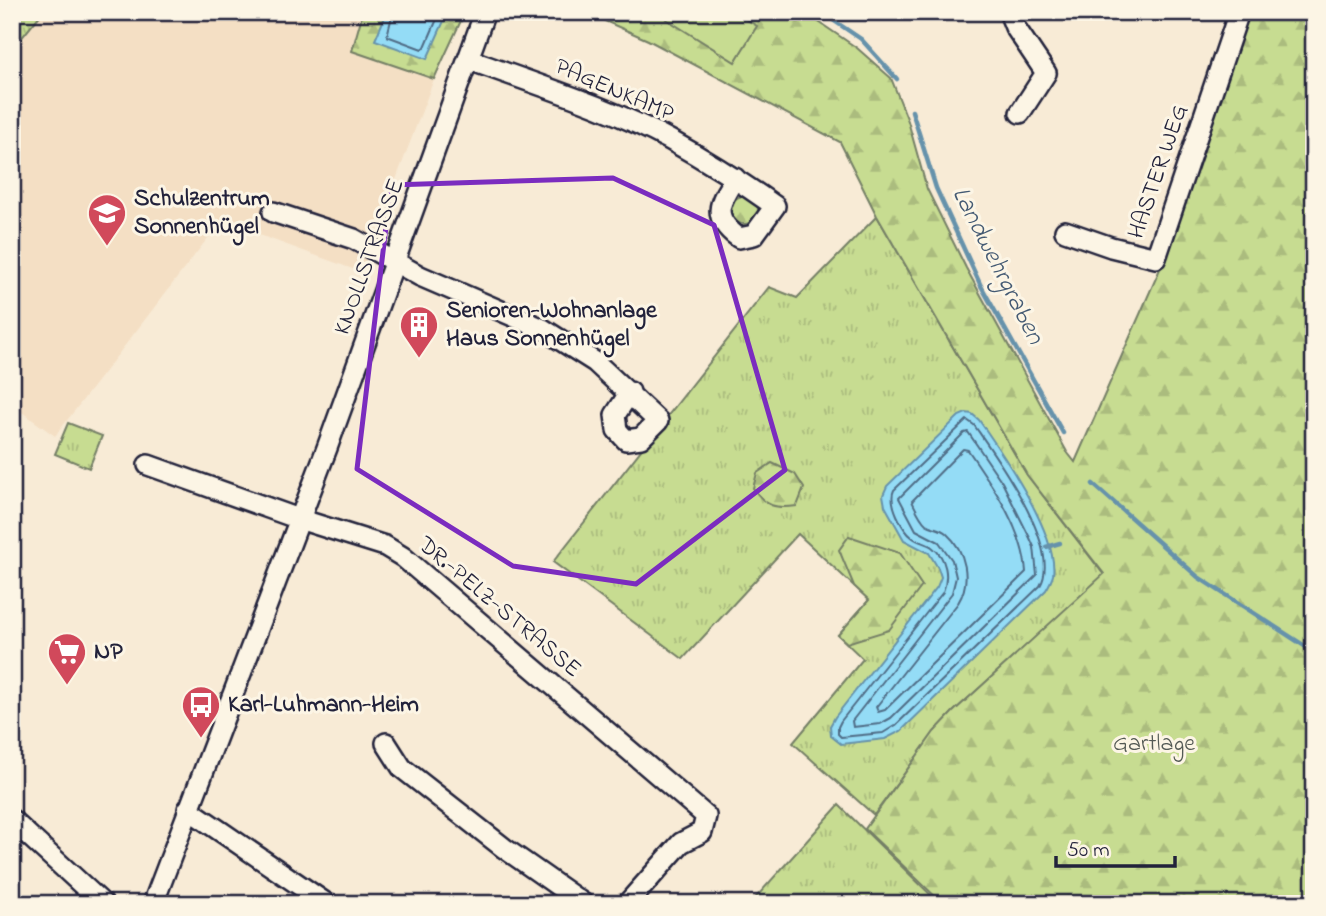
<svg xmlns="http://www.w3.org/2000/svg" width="1326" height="916" viewBox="0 0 1326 916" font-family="'Indie Flower',sans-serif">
	<defs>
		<pattern id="grass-tufts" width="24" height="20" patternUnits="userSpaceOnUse" patternTransform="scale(1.75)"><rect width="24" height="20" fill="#c7dc91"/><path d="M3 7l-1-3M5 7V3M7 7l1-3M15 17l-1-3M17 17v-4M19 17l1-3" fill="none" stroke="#abbc7e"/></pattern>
		<pattern id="forest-firs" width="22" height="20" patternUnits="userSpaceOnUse" patternTransform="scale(1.75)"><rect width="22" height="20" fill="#c7dc91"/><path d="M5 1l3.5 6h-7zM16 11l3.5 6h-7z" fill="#abbc7e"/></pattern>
	</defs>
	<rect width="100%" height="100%" fill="#f8ebd6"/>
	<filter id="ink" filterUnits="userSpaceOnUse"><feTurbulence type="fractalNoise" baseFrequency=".0143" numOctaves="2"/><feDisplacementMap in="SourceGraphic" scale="14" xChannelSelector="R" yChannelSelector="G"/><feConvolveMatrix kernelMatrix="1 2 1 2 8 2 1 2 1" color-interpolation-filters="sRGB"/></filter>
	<g filter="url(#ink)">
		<polygon fill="#f4dfc4" points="42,12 363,12 353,51 434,79 361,272 221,221 55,436 12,405 12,50"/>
		<g fill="url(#grass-tufts)" stroke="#747f66" stroke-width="2">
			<polygon points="12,12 41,14 12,50"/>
			<polygon points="877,216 1027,475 1104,575 953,712 934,733 874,815 793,743 863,659 838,635 869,600 798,534 683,659 553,562 769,287 797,298"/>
			<polygon points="68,423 102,436 89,468 55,454"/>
			<polygon points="839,805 940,904 750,904"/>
		</g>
		<g fill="url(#forest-firs)" stroke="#747f66" stroke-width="2">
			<polygon points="363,12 465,12 434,79 352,51"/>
			<polygon points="600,12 804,12 857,48 891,78 908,121 927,189 966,268 1067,452 1075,462 1174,237 1246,12 1314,12 1314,904 943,904 865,829 934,732 953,712 1104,574 1027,475 877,216 840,142 648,40 598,18"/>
			<circle cx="744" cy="210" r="14"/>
			<path d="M772,463L795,474L804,488L797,506C775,509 766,507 753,488L757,473Z"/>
			<polygon points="849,536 900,553 922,586 889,630 847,643 838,635 869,600 854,586 839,550"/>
		</g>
		<polygon fill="#c7dc91" stroke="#747f66" stroke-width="2" points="671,12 734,12 757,26 735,62 666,19"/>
		<g fill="#94dcf6" stroke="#6692ab" stroke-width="2">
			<polygon points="387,12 448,12 427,59 375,40"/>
			<path d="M966,413L972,414L979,420C1002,453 1059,535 1053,575C1052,580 1049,585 1046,590L901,731L885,739L841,744L831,736L830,726L835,717L937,587L941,577L938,568L929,553L904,540L885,506L883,495L887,486L959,416Z"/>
		</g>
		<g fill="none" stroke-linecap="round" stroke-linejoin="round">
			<g stroke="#506c86" stroke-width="2">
				<polyline points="393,12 387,36 422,49 425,47 440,12"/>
				<path d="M967,420L974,425C996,457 1063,548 1040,586L896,725L883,733L841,737L838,734V727L841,721L943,592C949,577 947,558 932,547C927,543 918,542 913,538C902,530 888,502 894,490Z"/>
				<polygon points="968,432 1002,482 1030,538 1034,547 1037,575 891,718 880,724 853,727 852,721 952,593 956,577 952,560 939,542 916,530 899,498 964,433"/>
				<path d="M963,449L968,450C992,485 1023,528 1026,572L885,710L878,712L876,707L958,603C972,580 966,551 946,533C940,528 932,528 926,524C920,519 915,507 912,501Z"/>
			</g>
			<g stroke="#6692ab" stroke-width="4.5">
				<polyline points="821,12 861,39 897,79"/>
				<polyline points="912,111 936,188 980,284 1063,433"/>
				<polyline points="1093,484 1198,577 1314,652"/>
				<polyline points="1046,547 1060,543"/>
			</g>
			<g stroke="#22223b" stroke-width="24">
				<g id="minor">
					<polyline points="1009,12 1015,27 1046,73 1020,113"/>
					<path d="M470,60C537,85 607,106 670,140C706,160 741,182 775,206L754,235L739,238C711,217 718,204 735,178"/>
					<polyline points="273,212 354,239 420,276 543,329 595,362 658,421 641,438 626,440 617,430 615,415 630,392"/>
					<polyline points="1065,231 1111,247 1156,258 1239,12"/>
					<polyline points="148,465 299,519 385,546 403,557 706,816 702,832 681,843 627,904"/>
					<polyline points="386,743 402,768 504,848 584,904"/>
					<polyline points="188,809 327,904"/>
					<polyline points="12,820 103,904"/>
					<polyline points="153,904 327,448 485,12"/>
				</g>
			</g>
			<use href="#minor" stroke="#fcf5e5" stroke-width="19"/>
		</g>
	</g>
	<path fill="none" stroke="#7b2cbf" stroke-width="5" stroke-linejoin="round" d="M613,178L714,225L785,470L636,584L513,566L357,469L391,185Z"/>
	<defs>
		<g id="school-pin" transform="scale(2.0125)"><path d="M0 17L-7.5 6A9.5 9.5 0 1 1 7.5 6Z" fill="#d1495b" stroke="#fcf5e5"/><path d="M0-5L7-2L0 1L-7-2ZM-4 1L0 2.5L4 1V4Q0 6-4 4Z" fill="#fff"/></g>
		<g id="building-pin" transform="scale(2.0125)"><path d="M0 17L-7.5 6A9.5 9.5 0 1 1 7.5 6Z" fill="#d1495b" stroke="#fcf5e5"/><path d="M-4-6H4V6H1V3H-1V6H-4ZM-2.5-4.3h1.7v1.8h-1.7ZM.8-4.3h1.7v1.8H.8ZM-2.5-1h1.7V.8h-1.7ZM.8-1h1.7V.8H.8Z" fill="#fff"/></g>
		<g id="supermarket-pin" transform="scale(2.0125)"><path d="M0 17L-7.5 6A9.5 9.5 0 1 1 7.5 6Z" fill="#d1495b" stroke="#fcf5e5"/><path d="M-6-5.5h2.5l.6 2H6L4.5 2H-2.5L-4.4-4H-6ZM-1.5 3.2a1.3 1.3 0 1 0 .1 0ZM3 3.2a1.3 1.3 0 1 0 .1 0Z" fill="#fff"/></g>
		<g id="bus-pin" transform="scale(2.0125)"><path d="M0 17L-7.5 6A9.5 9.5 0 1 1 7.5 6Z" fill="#d1495b" stroke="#fcf5e5"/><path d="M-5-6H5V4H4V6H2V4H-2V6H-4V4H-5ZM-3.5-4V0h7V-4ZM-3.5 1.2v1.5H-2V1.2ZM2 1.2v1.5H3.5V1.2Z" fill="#fff"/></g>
	</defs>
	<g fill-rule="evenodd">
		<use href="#school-pin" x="107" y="213"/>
		<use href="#building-pin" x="419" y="325"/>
		<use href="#supermarket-pin" x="67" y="652"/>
		<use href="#bus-pin" x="201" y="705"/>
	</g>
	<g text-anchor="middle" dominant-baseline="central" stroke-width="6" stroke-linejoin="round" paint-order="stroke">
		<g font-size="24" fill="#22223b" stroke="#fcf5e5">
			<text transform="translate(614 91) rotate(23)">PAGENKAMP</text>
			<text transform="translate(1159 172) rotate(-71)">HASTER WEG</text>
			<text transform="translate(370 257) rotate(-70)">KNOLLSTRASSE</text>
			<text transform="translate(499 608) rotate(40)">DR.-PELZ-STRASSE</text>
		</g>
		<g font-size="24" font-weight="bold" fill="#22223b" stroke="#fcf5e5" text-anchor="start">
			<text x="134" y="199">Schulzentrum<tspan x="134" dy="28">Sonnenhügel</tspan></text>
			<text x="446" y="311">Senioren-Wohnanlage<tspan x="446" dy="28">Haus Sonnenhügel</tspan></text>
			<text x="94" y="652">NP</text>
			<text x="228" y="705">Karl-Luhmann-Heim</text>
		</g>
		<g font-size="24" fill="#545a55" stroke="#fcf5e5">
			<text x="1154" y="744">Gartlage</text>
		</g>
		<g font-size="26" font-style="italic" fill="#445a73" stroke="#fcf5e5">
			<text transform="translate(997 266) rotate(63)">Landwehrgraben</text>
		</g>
	</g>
	<rect width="1326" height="916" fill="none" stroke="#fcf5e5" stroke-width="42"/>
	<rect x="21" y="21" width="1284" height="874" fill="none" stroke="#22223b" stroke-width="2.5" filter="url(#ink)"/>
	<path d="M1056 856v10h119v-10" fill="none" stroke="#22223b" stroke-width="3.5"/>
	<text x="1067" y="856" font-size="21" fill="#22223b" stroke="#fcf5e5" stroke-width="5" paint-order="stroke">50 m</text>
</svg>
